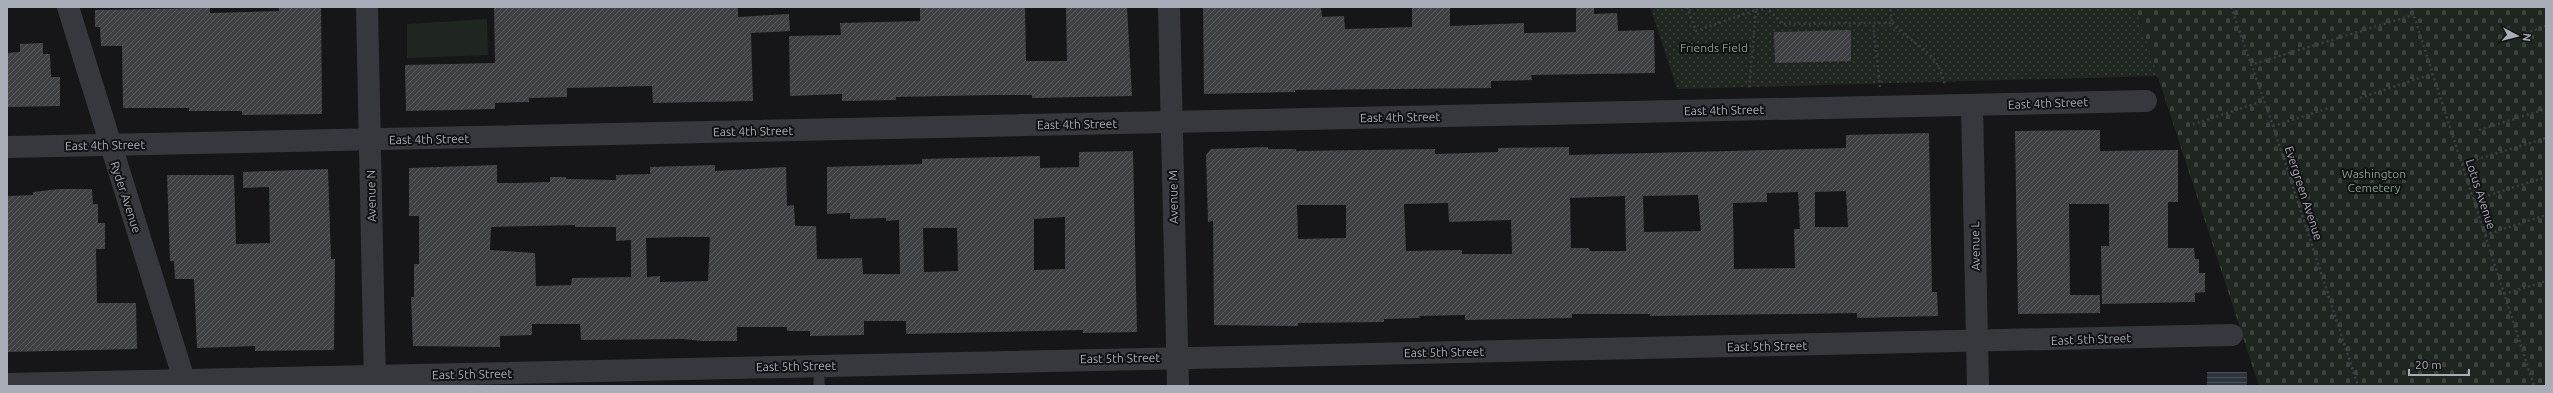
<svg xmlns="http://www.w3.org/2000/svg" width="2553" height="393" viewBox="0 0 2553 393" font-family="Ubuntu,sans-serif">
	<defs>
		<pattern id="grass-dots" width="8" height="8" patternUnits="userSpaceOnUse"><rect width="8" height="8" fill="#1e261f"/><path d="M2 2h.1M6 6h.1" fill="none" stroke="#3c433d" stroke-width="1.8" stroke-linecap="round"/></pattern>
		<pattern id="cemetery-stones" width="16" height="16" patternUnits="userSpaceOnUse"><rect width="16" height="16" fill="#1e261f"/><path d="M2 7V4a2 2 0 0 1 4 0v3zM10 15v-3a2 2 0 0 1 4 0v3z" fill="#3c433d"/></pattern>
		<pattern id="water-rules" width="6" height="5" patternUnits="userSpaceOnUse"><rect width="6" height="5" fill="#2c353c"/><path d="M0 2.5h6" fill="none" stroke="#485056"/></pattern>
		<pattern id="building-hatch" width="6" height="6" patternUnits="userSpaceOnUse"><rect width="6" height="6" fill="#404145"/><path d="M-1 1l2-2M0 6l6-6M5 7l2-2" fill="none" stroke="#595a5e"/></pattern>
	</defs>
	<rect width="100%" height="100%" fill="#161618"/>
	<polygon fill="url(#grass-dots)" points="1650,7 2135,7 2158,76 1677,89"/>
	<polygon fill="url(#cemetery-stones)" points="2135,7 2546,7 2546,386 2259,386"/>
	<polygon fill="#1e261f" points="487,19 488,55 407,58 407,24"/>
	<rect fill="url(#water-rules)" x="2207" y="372" width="40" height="14"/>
	<g fill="url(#building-hatch)" fill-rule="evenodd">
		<polygon points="279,7 321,7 322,114 242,115 242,111 189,111 189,108 123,108 122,46 101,46 100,27 95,27 95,10 210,8 210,13 279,11"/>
		<polygon points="494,7 738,7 738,17 789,14 790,31 751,33 753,101 653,103 652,86 567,88 567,97 529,98 529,102 495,103 495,109 406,111 405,65 495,63"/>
		<polygon points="920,7 1025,7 1026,61 1067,61 1066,7 1127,7 1132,96 1032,98 1032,95 992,95 896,97 896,100 842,101 842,94 790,96 789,36 841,35 840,23 920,21"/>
		<polygon points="1203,7 1321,7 1322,17 1344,16 1345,29 1412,27 1412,7 1450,7 1450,26 1524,23 1524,33 1576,32 1576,7 1594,7 1594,14 1617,13 1618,31 1654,30 1655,73 1531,75 1532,80 1491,81 1491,88 1295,90 1295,92 1204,94"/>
		<polygon points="1851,30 1851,61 1775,63 1774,32"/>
		<polygon points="43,43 43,54 50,54 51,77 60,77 60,106 7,107 7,53 20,52 20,44"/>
		<polygon points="2100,130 2100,151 2178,150 2178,202 2168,202 2168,248 2194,248 2195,259 2199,259 2199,273 2205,273 2205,292 2195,293 2195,302 2102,304 2101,246 2109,246 2109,204 2069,204 2070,295 2100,295 2100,313 2018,314 2015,131"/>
		<path d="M1929,133L1932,292H1937L1938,316L1857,318V313L1650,316V314H1572V318L1465,320V315L1419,316L1420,318L1384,319V322L1298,323V326L1214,325L1213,221L1208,222L1206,155L1211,149L1268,147V149H1296V151L1435,149V154L1498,152V148L1569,147V155L1846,148V135ZM1846,191L1848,227H1815V192ZM1798,192L1800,229H1794L1795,268L1734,269L1733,203L1767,202V193ZM1698,195L1701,231L1644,232L1643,196ZM1625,196L1626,251H1590L1589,248H1571L1570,198ZM1448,203L1449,222L1511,220L1512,254H1462V250L1406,251L1404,204ZM1297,205H1346V238L1298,239Z"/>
		<path d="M1133,151L1137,332L1083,333V330L906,334V321H864V335L810,336V331H787V327H737V341H701L683,339L581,340L580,324H532V335L500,336V347L413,346L411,297H414V264H419V216H409V168L497,165V183H516L550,182V177H566V179L616,180V175L650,174V167L715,165V171L786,167L787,206L794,205L795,226H816L817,259L862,258L863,274H900L899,220L886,221V218L850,219V213L827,214V167L922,164V159L1040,156V168L1079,167V152ZM1065,217V269L1034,270V219ZM575,225V227H616V241L631,240V277L572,278L571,285L536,286L535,253L490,250L491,227ZM923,228H957L958,271L924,272ZM683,237H710L708,281L660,282V276L647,277L646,238Z"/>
		<polygon points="328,169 331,259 335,259 334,350 255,351 255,346 197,348 194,279 175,279 174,261 170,261 167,175 234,175 236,244 270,243 269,187 243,188 243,172"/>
		<polygon points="59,189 92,189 93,204 98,204 98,223 105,223 105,249 96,249 97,303 136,303 137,349 7,352 7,196 33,195 33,192"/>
	</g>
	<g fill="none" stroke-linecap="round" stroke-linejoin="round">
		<g stroke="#3d3f44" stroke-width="2.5" stroke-dasharray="2 3" stroke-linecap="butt">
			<polyline points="1687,7 1696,31 1756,10 1749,90"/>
			<polyline points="1766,7 1782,24 1873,23"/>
			<polyline points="2231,7 2273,126 2358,386"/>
			<polyline points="2411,7 2534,386"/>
			<polyline points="1756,10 1766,7"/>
			<path d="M1892,23C1913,47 1937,47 1945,86"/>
			<polyline points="2524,28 2526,33 2546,26"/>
			<polyline points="2250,65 2413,15"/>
			<polyline points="1880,87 1873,23 1892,23 1890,7"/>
			<polyline points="2360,98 2432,74"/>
			<polyline points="2188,126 2263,101"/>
			<polyline points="2273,126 2329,108"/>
			<polyline points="2479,130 2546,109"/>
			<polyline points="2462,164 2546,138"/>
			<polyline points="2474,200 2546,177"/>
			<polyline points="2485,235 2546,215"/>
			<polyline points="2504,294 2546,281"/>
		</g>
		<polyline stroke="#37383d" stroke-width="11" points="819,365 819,386"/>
		<g stroke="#37383d" stroke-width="22">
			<polyline points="68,7 186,386"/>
			<polyline points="367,7 375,386"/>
			<polyline points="1169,7 1178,386"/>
			<polyline points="1972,105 1978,386"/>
			<polyline points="7,147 2146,101"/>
			<polyline points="7,384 2232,335"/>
		</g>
	</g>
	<g text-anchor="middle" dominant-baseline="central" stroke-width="4" stroke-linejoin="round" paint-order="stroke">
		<g font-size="12" fill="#7fa381" stroke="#111113">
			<text x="1714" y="47">Friends Field</text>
			<text x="2374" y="173">Washington<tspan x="2374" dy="14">Cemetery</tspan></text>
		</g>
		<g font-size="12" fill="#a8adb8" stroke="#111113">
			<text transform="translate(2048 103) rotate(-2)">East 4th Street</text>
			<text transform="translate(1724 110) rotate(-1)">East 4th Street</text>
			<text transform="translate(1400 117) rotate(-1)">East 4th Street</text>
			<text transform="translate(1077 124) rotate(-1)">East 4th Street</text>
			<text transform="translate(753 131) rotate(-1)">East 4th Street</text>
			<text transform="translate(429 139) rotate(-1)">East 4th Street</text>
			<text transform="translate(105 145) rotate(-1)">East 4th Street</text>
			<text transform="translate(2304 193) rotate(72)">Evergreen Avenue</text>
			<text transform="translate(2481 194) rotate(72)">Lotus Avenue</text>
			<text transform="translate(371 196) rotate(-91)">Avenue N</text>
			<text transform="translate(126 197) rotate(72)">Ryder Avenue</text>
			<text transform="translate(1173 197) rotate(-91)">Avenue M</text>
			<text transform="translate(1975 246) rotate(-91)">Avenue L</text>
			<text transform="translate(2091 339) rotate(-2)">East 5th Street</text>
			<text transform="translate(1767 346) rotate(-1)">East 5th Street</text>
			<text transform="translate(1444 352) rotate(-1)">East 5th Street</text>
			<text transform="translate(1120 358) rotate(-1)">East 5th Street</text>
			<text transform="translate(796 366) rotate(-1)">East 5th Street</text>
			<text transform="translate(472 374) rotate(-1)">East 5th Street</text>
		</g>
	</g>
	<rect width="2553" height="393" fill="none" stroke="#a8adb8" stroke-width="16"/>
	<g transform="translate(2517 36) rotate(97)" stroke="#111113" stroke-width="3" paint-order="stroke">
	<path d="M0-3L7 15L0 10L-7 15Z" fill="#a8adb8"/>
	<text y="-6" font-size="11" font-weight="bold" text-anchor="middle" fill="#a8adb8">N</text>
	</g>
	<path d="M2409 369v6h60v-6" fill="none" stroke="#a8adb8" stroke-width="2"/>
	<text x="2415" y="369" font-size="12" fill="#a8adb8" stroke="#111113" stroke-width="3" paint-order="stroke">20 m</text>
</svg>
